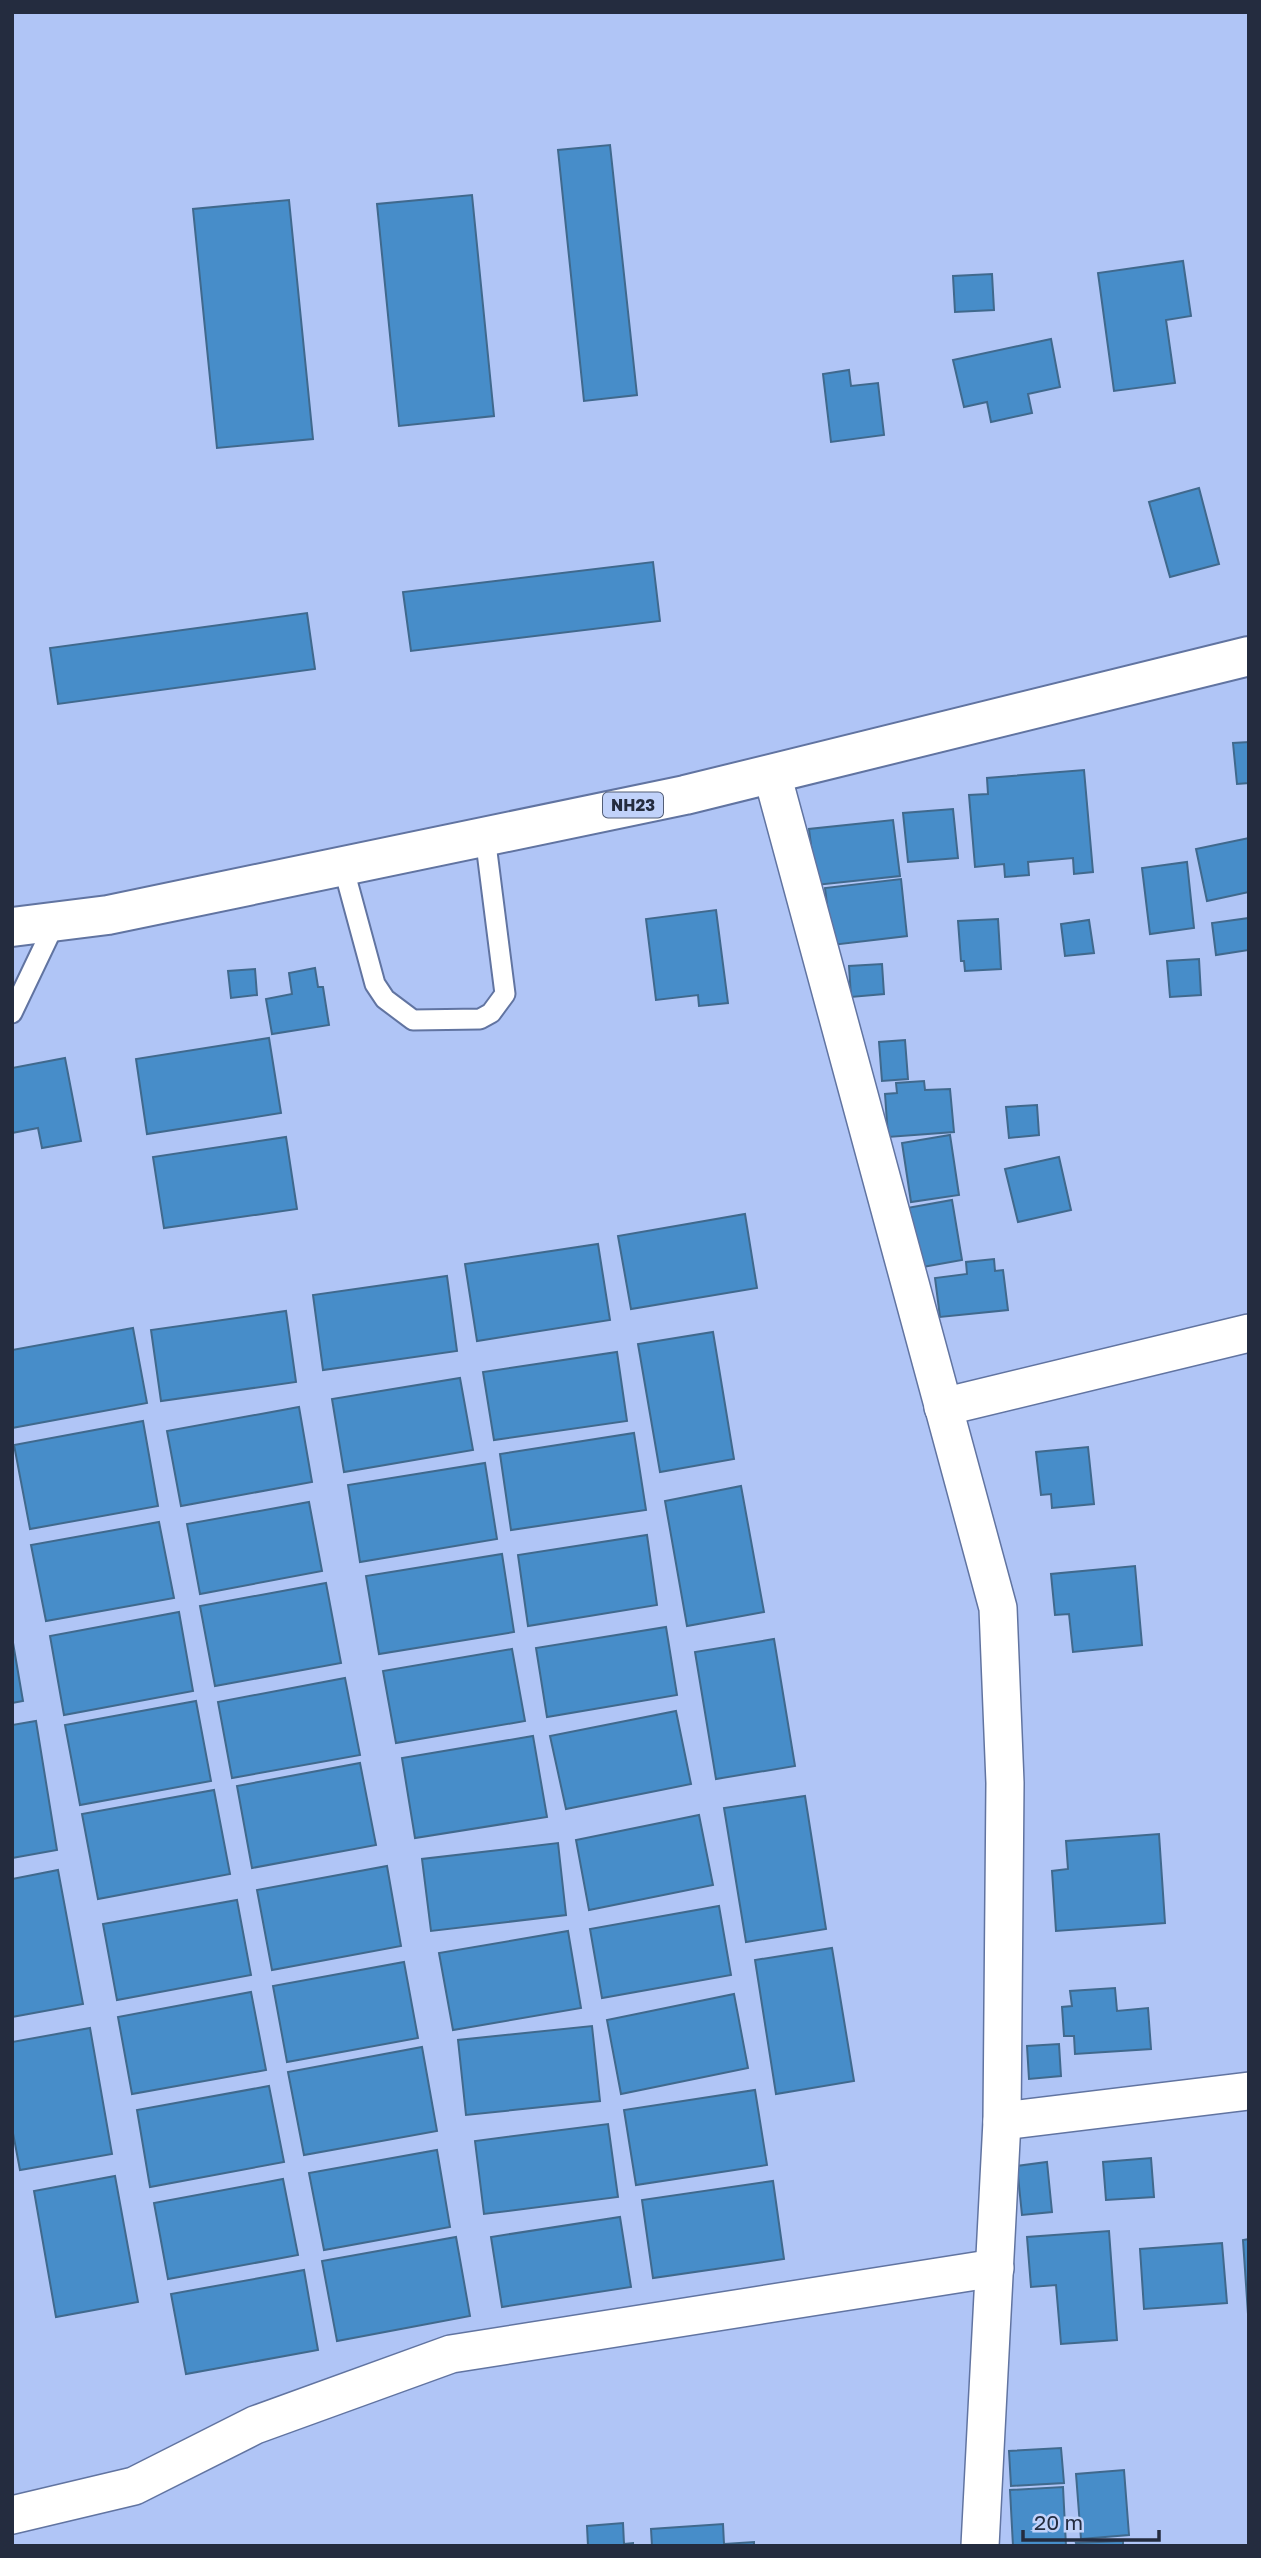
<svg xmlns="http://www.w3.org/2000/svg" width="1261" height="2558" viewBox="0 0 1261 2558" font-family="'Golos Text',sans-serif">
	<rect width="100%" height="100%" fill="#b0c5f6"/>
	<g fill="#478dc9" stroke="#40698d" stroke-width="2">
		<polygon points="610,145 637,395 584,401 558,150"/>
		<polygon points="472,195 494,416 399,426 377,204"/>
		<polygon points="289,200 313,439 217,448 193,209"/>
		<polygon points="1183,261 1191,316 1166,320 1175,383 1114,391 1098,273"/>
		<polygon points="992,274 994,310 955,312 953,276"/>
		<polygon points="1051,339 1060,387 1028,394 1032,413 991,422 987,402 964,407 953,360"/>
		<polygon points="849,370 851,386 878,383 884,435 831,442 823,374"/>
		<polygon points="1199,488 1219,564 1170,577 1149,502"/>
		<polygon points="653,562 660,621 411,651 403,592"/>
		<polygon points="307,613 315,669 58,704 50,648"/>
		<polygon points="1249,742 1249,783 1237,784 1233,743"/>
		<polygon points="1084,770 1093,872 1074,874 1073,858 1028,862 1029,875 1005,877 1004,864 975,867 969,795 988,794 987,778"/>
		<polygon points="953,809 958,858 908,862 903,813"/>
		<polygon points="893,820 900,876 816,885 809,829"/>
		<polygon points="1249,838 1249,892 1207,901 1196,849"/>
		<polygon points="1187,862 1194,928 1150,934 1142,868"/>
		<polygon points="901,879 907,936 832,945 825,888"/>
		<polygon points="716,910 728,1003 699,1006 698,995 656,1000 646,919"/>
		<polygon points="1249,918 1249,950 1216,955 1212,923"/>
		<polygon points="998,919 1001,969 965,971 964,961 961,961 958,921"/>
		<polygon points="1089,920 1094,953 1065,956 1061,924"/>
		<polygon points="1199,959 1201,995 1170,997 1167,961"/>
		<polygon points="882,964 884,994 851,997 849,966"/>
		<polygon points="315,968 318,987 323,987 329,1025 272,1034 266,999 292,994 289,973"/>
		<polygon points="255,969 257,995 231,998 228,971"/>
		<polygon points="269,1038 281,1113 147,1134 136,1059"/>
		<polygon points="905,1040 908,1079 882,1081 879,1042"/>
		<polygon points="65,1058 81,1141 42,1148 38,1128 12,1133 12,1068"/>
		<polygon points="924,1081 925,1090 950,1089 954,1132 888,1137 885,1094 897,1093 896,1083"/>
		<polygon points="1037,1105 1039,1135 1009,1138 1006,1107"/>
		<polygon points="950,1135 959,1195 911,1202 902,1143"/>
		<polygon points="286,1137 297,1209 164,1228 153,1157"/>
		<polygon points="1059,1157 1071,1210 1018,1222 1005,1169"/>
		<polygon points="952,1200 962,1260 917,1268 907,1208"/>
		<polygon points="745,1214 757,1288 631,1309 618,1236"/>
		<polygon points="598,1244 610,1320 477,1341 465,1264"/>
		<polygon points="994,1259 995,1271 1003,1270 1008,1310 940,1317 935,1278 967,1274 966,1262"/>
		<polygon points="447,1276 457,1351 323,1370 313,1295"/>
		<polygon points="286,1311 296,1382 161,1401 151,1330"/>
		<polygon points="133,1328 147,1403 12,1428 12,1350"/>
		<polygon points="713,1332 734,1459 660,1472 638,1344"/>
		<polygon points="617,1352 627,1421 494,1440 483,1372"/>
		<polygon points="460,1378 473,1450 344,1472 332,1399"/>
		<polygon points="299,1407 312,1482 181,1506 167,1431"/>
		<polygon points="143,1421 158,1506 30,1529 14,1445"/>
		<polygon points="634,1433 646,1510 511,1530 500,1454"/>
		<polygon points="1088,1447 1094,1504 1052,1508 1051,1494 1041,1495 1036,1452"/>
		<polygon points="485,1463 497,1539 360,1562 348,1485"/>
		<polygon points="741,1486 764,1612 687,1626 665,1501"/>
		<polygon points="309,1502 322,1571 200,1594 187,1524"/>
		<polygon points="159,1522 174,1598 46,1621 31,1545"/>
		<polygon points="647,1535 657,1605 528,1626 518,1555"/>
		<polygon points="502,1554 514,1632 379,1654 366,1576"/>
		<polygon points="1135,1566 1142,1645 1073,1652 1069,1614 1055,1615 1051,1574"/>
		<polygon points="326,1583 341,1663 215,1686 200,1606"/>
		<polygon points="179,1612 193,1691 64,1715 50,1636"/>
		<polygon points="666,1627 677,1695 547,1717 536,1648"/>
		<polygon points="12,1637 23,1701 12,1703"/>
		<polygon points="774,1639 795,1766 716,1779 695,1652"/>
		<polygon points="512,1649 525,1721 396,1743 383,1671"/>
		<polygon points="345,1678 360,1755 232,1778 218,1702"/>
		<polygon points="196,1701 211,1781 80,1805 65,1725"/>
		<polygon points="676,1711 691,1784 566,1809 550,1736"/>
		<polygon points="36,1721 57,1850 12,1858 12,1725"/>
		<polygon points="533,1736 547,1817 415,1838 402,1758"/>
		<polygon points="360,1763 376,1845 252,1868 237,1786"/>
		<polygon points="214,1790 230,1874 98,1899 82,1814"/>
		<polygon points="805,1796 826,1929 746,1942 724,1808"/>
		<polygon points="699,1815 713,1885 589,1910 576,1840"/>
		<polygon points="1159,1834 1165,1923 1056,1931 1052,1871 1068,1869 1066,1841"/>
		<polygon points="558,1843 566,1915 431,1931 422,1859"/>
		<polygon points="387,1866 401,1946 272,1970 257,1890"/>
		<polygon points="58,1870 83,2004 12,2017 12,1879"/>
		<polygon points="237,1900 251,1975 117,2000 103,1924"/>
		<polygon points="719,1906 731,1975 602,1998 590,1929"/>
		<polygon points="568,1931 581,2008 453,2030 439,1953"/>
		<polygon points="832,1948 854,2081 776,2094 755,1960"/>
		<polygon points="404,1962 418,2038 287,2062 273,1986"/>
		<polygon points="1115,1988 1117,2011 1148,2008 1151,2049 1075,2054 1074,2036 1064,2036 1062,2007 1072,2006 1070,1991"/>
		<polygon points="251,1992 266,2070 132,2094 118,2017"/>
		<polygon points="734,1994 748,2068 621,2094 607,2020"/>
		<polygon points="592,2026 600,2101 466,2115 458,2040"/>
		<polygon points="90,2028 112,2154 20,2170 12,2128 12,2042"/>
		<polygon points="1059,2044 1061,2076 1029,2079 1027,2046"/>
		<polygon points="422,2047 437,2131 304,2155 288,2072"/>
		<polygon points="269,2086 284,2162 150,2187 137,2110"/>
		<polygon points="755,2090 767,2165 636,2185 624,2110"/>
		<polygon points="608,2124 618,2197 484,2214 475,2141"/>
		<polygon points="437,2150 450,2227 324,2250 309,2173"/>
		<polygon points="1151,2158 1154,2197 1106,2200 1103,2162"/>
		<polygon points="1047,2162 1052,2212 1022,2215 1017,2166"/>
		<polygon points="115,2176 138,2302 56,2317 34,2191"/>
		<polygon points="283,2179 298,2255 168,2279 154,2203"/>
		<polygon points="773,2181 784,2259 653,2278 642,2200"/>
		<polygon points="620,2217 631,2287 502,2307 491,2237"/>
		<polygon points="1109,2231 1117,2340 1061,2344 1056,2285 1031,2287 1027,2237"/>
		<polygon points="456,2237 470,2316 337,2341 322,2261"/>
		<polygon points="1249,2239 1249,2314 1248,2314 1243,2240"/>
		<polygon points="1222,2243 1227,2303 1144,2309 1140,2249"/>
		<polygon points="304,2270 318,2350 186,2374 171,2294"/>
		<polygon points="1061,2448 1064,2483 1011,2486 1009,2451"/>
		<polygon points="1124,2470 1129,2535 1081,2539 1076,2474"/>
		<polygon points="1063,2487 1066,2546 1013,2546 1010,2490"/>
		<polygon points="623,2523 624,2544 633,2543 633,2546 588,2546 587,2526"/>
		<polygon points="723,2524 724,2544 754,2542 754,2546 652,2546 651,2529"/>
		<polygon points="1123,2541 1123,2546 1077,2546 1076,2543"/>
	</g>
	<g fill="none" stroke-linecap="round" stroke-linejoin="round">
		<g stroke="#6174a1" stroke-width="23">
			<g id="lane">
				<polyline points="343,866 375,984 385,999 413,1020 480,1019 491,1013 505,994 485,836"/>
				<polyline points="12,1013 56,921"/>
			</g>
		</g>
		<g stroke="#6174a1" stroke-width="40">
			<g id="street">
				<polyline points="772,774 998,1608 1005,1783 1002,2121 980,2546"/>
				<polyline points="943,1407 1249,1333"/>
				<polyline points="1002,2121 1249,2091"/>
				<polyline points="12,2515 134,2486 255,2425 451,2354 995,2268"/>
			</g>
		</g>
		<g stroke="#6174a1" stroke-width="42">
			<polyline id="highway" points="12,927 108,915 685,795 1249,656"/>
		</g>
		<use href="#lane" stroke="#fff" stroke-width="19"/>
		<use href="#street" stroke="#fff" stroke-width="37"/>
		<use href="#highway" stroke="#fff" stroke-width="38"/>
	</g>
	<g text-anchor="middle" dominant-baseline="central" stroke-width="6" stroke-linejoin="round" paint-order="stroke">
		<rect fill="#c1d2fa" stroke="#535e77" stroke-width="2" x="603" y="792.5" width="60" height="25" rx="5"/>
		<g font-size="16" font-weight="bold" fill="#242c3f">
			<text x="633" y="805">NH23</text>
		</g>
	</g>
	<rect width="1261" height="2558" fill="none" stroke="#242c3f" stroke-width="28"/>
	<path d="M1023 2530v10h136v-10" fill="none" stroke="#242c3f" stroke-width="3.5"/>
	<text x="1034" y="2530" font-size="21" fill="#242c3f" stroke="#c1d2fa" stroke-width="5" paint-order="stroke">20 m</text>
</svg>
